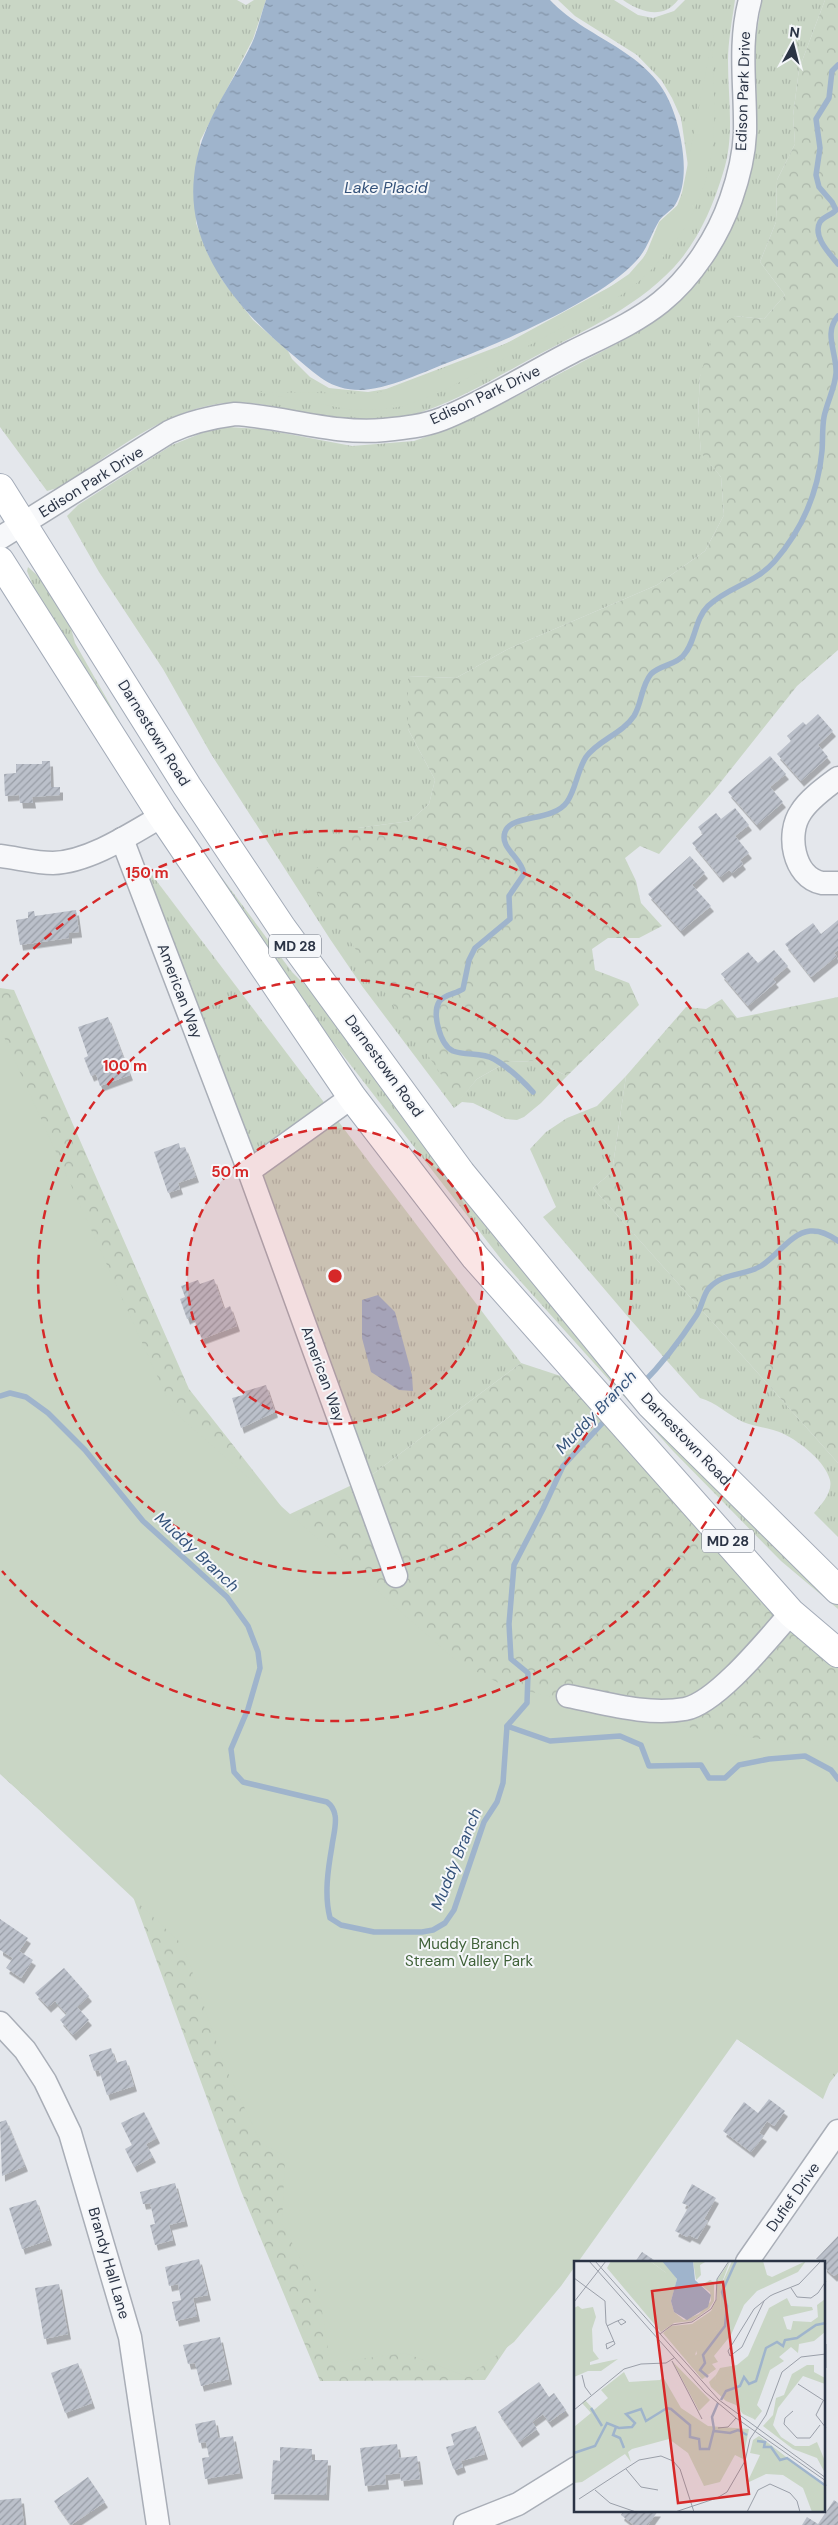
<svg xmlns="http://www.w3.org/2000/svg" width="838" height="2525" viewBox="0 0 838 2525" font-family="'DM Sans',sans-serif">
	<defs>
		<pattern id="grass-tufts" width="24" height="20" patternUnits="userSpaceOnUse" patternTransform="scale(1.25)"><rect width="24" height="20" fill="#c9d6c5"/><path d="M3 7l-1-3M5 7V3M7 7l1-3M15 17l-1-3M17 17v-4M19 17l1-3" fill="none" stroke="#adb8ab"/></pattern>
		<pattern id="forest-crowns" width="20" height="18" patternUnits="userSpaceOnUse" patternTransform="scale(1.25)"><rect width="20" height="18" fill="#c9d6c5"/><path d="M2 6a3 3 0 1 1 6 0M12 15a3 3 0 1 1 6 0" fill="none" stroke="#adb8ab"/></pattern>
		<pattern id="water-ripples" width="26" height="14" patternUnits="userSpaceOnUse" patternTransform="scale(1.25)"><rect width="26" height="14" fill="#9fb4cc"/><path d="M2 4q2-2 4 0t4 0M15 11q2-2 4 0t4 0" fill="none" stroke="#8293a7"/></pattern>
		<pattern id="building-hatch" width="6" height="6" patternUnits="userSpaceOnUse" patternTransform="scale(1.25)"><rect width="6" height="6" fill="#bbc0ca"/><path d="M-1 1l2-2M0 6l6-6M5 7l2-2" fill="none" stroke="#989da6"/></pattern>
		<filter id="shadow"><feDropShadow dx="3" dy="5.5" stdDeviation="0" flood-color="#0004"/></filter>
	</defs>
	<rect width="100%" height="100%" fill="#e4e7ec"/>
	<g fill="url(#grass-tufts)">
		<path d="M0,0H237L246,5L254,0H266L253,39L200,141L196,223L208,254L223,281L253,320L288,351L292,359L310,377L329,388L368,392L386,389L515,340L607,289L629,274L643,258L677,206L684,188L688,166L681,118L672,98L662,81L637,55L575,16L558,0H614L638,15L653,18L674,11L685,0H735C732,21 728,41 728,62C728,99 735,137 723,173C714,203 701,234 681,259C643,305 585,330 534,357C483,384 428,420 369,422C314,424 263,392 207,406C153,418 107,457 61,487L47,491L0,427Z"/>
		<path d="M623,0H678C663,20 640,12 623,0Z"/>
		<polygon points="762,0 825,0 799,69 793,116 795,144 777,180 776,222 760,262 785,295 764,319 735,316 700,376 698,416 701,452 721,477 724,515 705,551 657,585 508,649 456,678 408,676 408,729 435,780 429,804 410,821 358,828 459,1100 477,1079 507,1062 536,1061 567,1076 541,1103 524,1117 517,1120 506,1119 473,1103 462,1102 454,1108 362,986 330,939 211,754 163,669 99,572 67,516 78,505 172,445 207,431 228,427 262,429 352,446 414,441 443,431 492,409 620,342 654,319 737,212 750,177 757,120 755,42"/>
		<polygon points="28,567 45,582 68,617 75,643 121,724 37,596 27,571"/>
		<polygon points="199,847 292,972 315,995 438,1154 838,1593 838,1609 781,1561 673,1451 504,1263 332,1041"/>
		<polygon points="140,859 521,1363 369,1477"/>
		<path d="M626,1076L612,1172L593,1188L838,1463V1537L814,1513C821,1505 833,1492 830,1480C825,1461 800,1442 784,1434C771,1428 756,1427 743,1422C728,1415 716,1402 700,1398L629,1318L543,1217L556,1207L530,1149L546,1132L567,1118L597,1106Z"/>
	</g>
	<g fill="url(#forest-crowns)">
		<polygon points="825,0 838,0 838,650 797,686 716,788 659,854 640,846 625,858 636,881 641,903 662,926 639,938 608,938 592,949 595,970 629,983 639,1005 567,1076 536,1061 507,1062 477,1079 459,1101 307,878 358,828 410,821 429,804 435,780 408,729 408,676 456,678 508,649 657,585 705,551 724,515 721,477 701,453 698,416 700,376 714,329 735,316 764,319 785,295 760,262 776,222 777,180 795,144 793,116 799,69"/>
		<polygon points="0,988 14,990 189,1389 288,1515 369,1477 521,1363 585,1384 838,1653 838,2072 820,2095 722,2029 485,2380 320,2381 241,2191 132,1894 0,1774"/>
		<polygon points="838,997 838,1463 593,1188 612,1172 626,1076 686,1007 706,1009 722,999 737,1018"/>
	</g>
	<g fill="#c9d6c5">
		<path d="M714,31C710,63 716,94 714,127C712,201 671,265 609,303L443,391L404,406L385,409L352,410L257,392L374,394L496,349L639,271L659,222L680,203Z"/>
		<polygon points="0,1028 173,1411 459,1663 503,1685 645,1720 779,1742 838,1747 838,2062 823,2099 737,2039 561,2286 514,2342 468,2377 405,2353 330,2363 320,2298 282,2223 285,2156 261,2143 224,2064 183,1945 0,1773"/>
	</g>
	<g fill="url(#water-ripples)">
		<path d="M266,0H550C591,43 656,51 675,116C683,142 690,181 675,205C671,211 663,215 659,221C651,234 648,248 637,260C602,299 509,339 460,358C429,369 396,387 363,390C331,391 317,375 294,356C241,313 186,251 194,177C199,125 230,89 252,43C258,30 261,14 266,0Z"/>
		<polygon points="378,1295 395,1312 412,1375 413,1391 399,1390 371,1372 362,1338 362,1300"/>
	</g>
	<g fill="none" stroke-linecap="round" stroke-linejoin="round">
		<g stroke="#9fb4cc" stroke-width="5.5">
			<path d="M838,65L832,71L829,98L816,119L820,148L816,175L819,187L832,202L836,210C832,215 824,216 820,222C812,236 830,254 838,264"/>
			<path d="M533,1092C521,1079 510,1068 494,1059C481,1052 466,1056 453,1051C440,1045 432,1014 439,1002C444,994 456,994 463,989L469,960L475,948L510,919L509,896L524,874C522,858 499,848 505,832C511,814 553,822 567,802C576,789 577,771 586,757C598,740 622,734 634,716C642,703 641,686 651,674C660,665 675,665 683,656C696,642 694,620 708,606C728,587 754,584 774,562C802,530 818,493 822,451C823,439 822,428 824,417C827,402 835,388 836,373C837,353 823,333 838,316"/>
			<path d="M642,1384C664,1362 679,1342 696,1316C702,1307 703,1295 709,1288C724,1272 744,1276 761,1266C777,1256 791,1233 810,1231C821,1230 830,1235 838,1241"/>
			<path d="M0,1396L10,1393L26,1397L48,1413L85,1450L143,1521L227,1597L248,1626L258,1652L260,1668L248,1709L231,1749L234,1772L243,1782L327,1802C331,1805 334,1809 335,1815C337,1824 333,1837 332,1846C328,1869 324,1895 330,1918L341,1925L374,1932H422L433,1930L445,1923L454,1910L484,1822L497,1802L503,1783L507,1726L527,1703L528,1673L511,1659L509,1624L514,1565L543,1509L563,1466L608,1417"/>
			<polyline points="507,1726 550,1741 620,1736 641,1745 649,1766 701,1765 709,1778 725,1778 739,1765 769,1759 805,1756 831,1770 838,1779"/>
		</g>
	</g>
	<g fill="url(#building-hatch)" filter="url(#shadow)">
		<polygon points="818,714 833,731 818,745 828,757 801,781 777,754 791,741 787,736 803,722 806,725"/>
		<polygon points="770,756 786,774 770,787 783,802 757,825 728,792"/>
		<polygon points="42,761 50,761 51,787 60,787 60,795 32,797 33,803 20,803 19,795 5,796 4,774 16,773 16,764 42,764"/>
		<polygon points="735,808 749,825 735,836 749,853 740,860 743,864 732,873 729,870 720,877 692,843 703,834 698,827 716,813 721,819"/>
		<polygon points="690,856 705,873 692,885 711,906 681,931 648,894"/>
		<polygon points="76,910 79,932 69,933 69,938 20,945 16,920 28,918 28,912 34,911 35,916"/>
		<polygon points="838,920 838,950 834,953 837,956 811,977 785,944 813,923 821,934"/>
		<polygon points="774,950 788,966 773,979 776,982 748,1006 721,974 748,952 758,963"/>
		<polygon points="108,1017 130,1075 100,1086 96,1074 91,1076 84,1058 88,1056 78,1027"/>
		<polygon points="179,1143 180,1148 185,1147 196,1177 178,1183 180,1189 168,1193 154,1152"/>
		<polygon points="214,1279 224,1309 230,1306 237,1326 202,1339 193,1316 187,1319 180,1299 185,1297 181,1286 198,1280 200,1284"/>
		<polygon points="266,1385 275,1412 241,1428 232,1398 243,1395 242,1392"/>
		<polygon points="0,1919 28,1938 19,1951 33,1960 21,1978 6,1968 13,1958 0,1950"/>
		<polygon points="64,1968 89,1996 77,2007 89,2020 73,2035 60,2020 67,2014 55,2001 48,2007 35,1993"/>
		<polygon points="111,2048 116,2063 126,2060 134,2086 107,2095 99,2070 94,2071 89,2055"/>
		<polygon points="769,2099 785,2111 774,2126 767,2121 759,2133 764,2136 751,2152 723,2131 744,2102 758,2113"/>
		<polygon points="144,2112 157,2138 146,2144 153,2157 134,2167 125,2149 132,2145 121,2123"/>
		<polygon points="6,2120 25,2166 2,2176 0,2122"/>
		<polygon points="175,2183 185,2221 169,2225 173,2240 155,2245 150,2225 155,2224 150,2203 143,2204 140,2192"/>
		<polygon points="692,2184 716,2198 704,2219 708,2221 697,2239 689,2235 687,2237 675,2231 689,2206 682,2203"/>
		<polygon points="36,2200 49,2240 22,2249 9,2208"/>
		<polygon points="838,2236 838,2273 834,2276 824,2267 824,2262 816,2259"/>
		<polygon points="642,2252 657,2262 635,2262"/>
		<polygon points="199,2259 208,2295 193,2298 197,2316 176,2321 172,2302 181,2300 178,2284 169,2286 165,2267"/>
		<polygon points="59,2284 68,2334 44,2339 35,2288"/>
		<polygon points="220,2337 229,2379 201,2386 195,2363 188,2364 183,2345"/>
		<polygon points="78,2363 92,2403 65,2413 51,2373"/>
		<polygon points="539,2382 549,2397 554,2393 566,2410 549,2422 543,2414 532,2422 537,2429 519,2442 498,2412"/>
		<polygon points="215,2420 218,2438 233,2436 240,2473 205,2479 202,2458 209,2457 206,2442 199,2443 195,2424"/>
		<polygon points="476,2426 485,2454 461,2461 463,2467 455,2470 453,2468 446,2447 454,2445 451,2434"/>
		<polygon points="397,2444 399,2458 417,2456 420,2479 401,2481 400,2473 385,2475 386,2484 365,2486 360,2448"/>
		<polygon points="280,2447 312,2449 312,2460 328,2460 326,2495 271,2494 273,2460 280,2461"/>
		<polygon points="88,2477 105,2502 71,2525 54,2501"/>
		<polygon points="21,2498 24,2525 0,2525 0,2500"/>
		<polygon points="834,2500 838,2503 838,2525 802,2525 807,2517 818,2524"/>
		<polygon points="623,2511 658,2511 648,2525 634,2525 621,2515"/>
	</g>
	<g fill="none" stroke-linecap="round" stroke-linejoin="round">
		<g stroke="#a9aeb7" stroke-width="25">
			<g id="minor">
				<path d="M0,538L169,432C190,422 212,417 235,414C285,417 335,435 384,430C404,428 424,426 442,419C487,401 529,374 572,352C602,337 635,323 661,302C692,277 718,237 731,199C738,179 744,155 745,133C746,89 738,44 750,0"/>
				<path d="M838,778C826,787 809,799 801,812C786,833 793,877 822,883C827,883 833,883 838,883"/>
				<polyline points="122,839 249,1171 396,1576"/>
				<path d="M0,856C17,858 36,863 53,863C89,862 131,834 162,816"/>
				<polyline points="249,1171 352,1097"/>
				<path d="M568,1696C605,1703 647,1716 685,1709C717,1703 769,1638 791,1613"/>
				<polyline points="0,2023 25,2050 45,2081 70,2133 130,2337 158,2525"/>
				<polyline points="747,2262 838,2131"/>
				<polyline points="465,2525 518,2504 576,2468"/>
			</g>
		</g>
		<g stroke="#a3abb8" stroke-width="30">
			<g id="major">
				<polyline points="0,488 187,786 282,928 461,1173 650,1404 838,1590"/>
				<polyline points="0,561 162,816 352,1097 475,1257 791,1613 838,1653"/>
			</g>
		</g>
		<use href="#minor" stroke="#f7f8fa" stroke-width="22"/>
		<use href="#major" stroke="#fff" stroke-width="28"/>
	</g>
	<circle cx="335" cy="1276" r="148" fill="#d62828" fill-opacity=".12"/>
	<g fill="none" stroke="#d62828" stroke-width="2.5" stroke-dasharray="9 6">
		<circle cx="335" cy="1276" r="148"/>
		<circle cx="335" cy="1276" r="297"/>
		<path d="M2 981A445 445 0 1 1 2 1571"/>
	</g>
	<g text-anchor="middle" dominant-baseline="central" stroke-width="4" stroke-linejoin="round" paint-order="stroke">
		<g fill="#f4f6f9" stroke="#676e7b" stroke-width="1">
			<rect x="269" y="934.5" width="52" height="23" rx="4"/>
			<rect x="702" y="1529.5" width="52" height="23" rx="4"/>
		</g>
		<g font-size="14" font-weight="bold" fill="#2b3445">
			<text x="295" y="946">MD 28</text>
			<text x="728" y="1541">MD 28</text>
		</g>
		<g font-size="15" fill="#2b3445" stroke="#f4f6f9">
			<text transform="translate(743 91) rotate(-88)">Edison Park Drive</text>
			<text transform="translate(485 395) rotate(-25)">Edison Park Drive</text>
			<text transform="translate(91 482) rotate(-32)">Edison Park Drive</text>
			<text transform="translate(154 733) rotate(58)">Darnestown Road</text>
			<text transform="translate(180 991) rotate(69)">American Way</text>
			<text transform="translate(384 1066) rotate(54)">Darnestown Road</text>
			<text transform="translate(323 1374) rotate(70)">American Way</text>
			<text transform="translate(686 1439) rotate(46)">Darnestown Road</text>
			<text transform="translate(793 2197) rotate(-55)">Dufief Drive</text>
			<text transform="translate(109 2263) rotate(74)">Brandy Hall Lane</text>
		</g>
		<g font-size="15" fill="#3f6138" stroke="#f4f6f9">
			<text x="469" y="1944">Muddy Branch<tspan x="469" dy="17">Stream Valley Park</tspan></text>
		</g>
		<g font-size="16" font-style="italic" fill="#34527a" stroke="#f4f6f9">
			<text x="386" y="187">Lake Placid</text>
			<text transform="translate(596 1412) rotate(-46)">Muddy Branch</text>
			<text transform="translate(197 1552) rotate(43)">Muddy Branch</text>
			<text transform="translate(456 1859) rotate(-68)">Muddy Branch</text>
		</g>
	</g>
	<g transform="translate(574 2261)">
		<rect width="251" height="251" fill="#e4e7ec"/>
		<path d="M37,0H76L91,11L101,26L97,40L100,51L110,59L125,53L137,40L136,31L124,22L130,23L136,19L140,21V40L135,48L118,60L100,62L87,71L33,7ZM119,0H130L131,1L126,4L127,14L122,19ZM156,0L146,27L147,46L143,69L124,82L121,95L129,117L137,114L128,118L89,72L97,65L118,63L137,50L143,37V19ZM99,101L136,139L125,150ZM142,114L141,124L180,158L169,153L162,144L152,140L137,126L135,121Z" fill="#c9d6c5"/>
		<path d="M76,0H88L94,5L103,18L101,26L97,27L91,11ZM158,0H189L193,14L198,16L232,0L224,11L183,30L170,44L157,74L140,95L144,101L138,103L142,108L128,118L113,100L123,93L120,82L143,69L141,54L147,47L146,27ZM213,37L217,45L238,46L239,49L209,56L213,68L217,69L219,60L237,61L244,56L243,44L251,38V71L240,80L225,83L224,92L217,86L205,96L210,100L196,109L183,144L188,150L181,159L140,124L142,114L146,107L163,104L174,95L195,47ZM4,45L8,48L19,46L22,56L18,68L19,90L25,98L16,101V104L44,98L27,110H14L0,116V47ZM233,104H240V111L251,117V123L229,115L204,147L199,164L207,176L221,185H235L243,181L251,200V212L243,197L219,188L189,165L199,154L202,137L210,134L218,113Z" fill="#c9d6c5"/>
		<path d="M50,111L55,121L86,119L89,116L107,147L134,165L175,168L169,198L161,194L146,221L130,225L114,192L95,178L58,188L54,191L57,201L51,193L8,221L0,222V166L17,152L8,142L11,139L20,149L34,137L27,129ZM185,175L251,226V251H238L229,227L209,214L192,213L173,222L186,194L176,192L179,179Z" fill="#c9d6c5"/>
		<path d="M88,0H119L121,19L137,34L134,46L113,59L100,51L97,40L103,18Z" fill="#9fb4cc"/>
		<path fill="none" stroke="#9fb4cc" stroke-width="2.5" d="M134,116L126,109L131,102L129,94L151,65L153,45L148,31L162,0M147,139L152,130L166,125L170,116L175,123L182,120L192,87L203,81L209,85L211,79L223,77L242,64L252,62M17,147L28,165M42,166L39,174L46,177L50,187M140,170L156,172L164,169L173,174M183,180L191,181L190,186H197L206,199L213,197L252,225M0,192L21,185L33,162L45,167L58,166L61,162L52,153L67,148L72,160L93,147L97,148L116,164V176L125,178L126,188H135L140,168L138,156L144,142"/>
		<path fill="none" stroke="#9a9fa9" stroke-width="1" d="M15,0L131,131L162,157L252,220M21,0L145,139L252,217M0,17L31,40L32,62L41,83L33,88L32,83L40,80M217,27L223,36L237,37L244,32L252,20M190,40L168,86L156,95L154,90L180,48L196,35L200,33L225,23L247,0M0,41L32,0M33,65L41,61L48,58L52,61L47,64L44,60M86,73L98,64L118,61L137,48L142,39L143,18L155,0M252,83V107M98,100L128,158M8,114L11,126L17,134M224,123L252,141M249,140L242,154L252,167M0,149L50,108L67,103L92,102L100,97M219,150L211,157L210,163L223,177H236L246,164M144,167L154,166L162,157M52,208L67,226L84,229M21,229L36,242L62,251M5,238L65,199L87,195L99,200L106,208L120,251M101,251L143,237L153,231L171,200L176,178L192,154L208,111L227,96L252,93M173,251L184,229L196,223L216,232L223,240L226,251"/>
		<path fill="#d62828" fill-opacity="0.15" stroke="#d62828" stroke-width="2.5" d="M149,21L175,233L104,242L78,30Z"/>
		<rect width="251" height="251" fill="none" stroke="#2b3445" stroke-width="2.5"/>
	</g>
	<circle cx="335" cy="1276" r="8" fill="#d62828" stroke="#f4f6f9" stroke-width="2.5"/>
	<g font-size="15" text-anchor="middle" font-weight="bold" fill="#d62828" stroke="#f4f6f9" stroke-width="4" stroke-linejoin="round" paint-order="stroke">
		<text x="147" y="878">150 m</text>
		<text x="125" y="1071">100 m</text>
		<text x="230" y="1177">50 m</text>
	</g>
	<g transform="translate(793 45) rotate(7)" stroke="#f4f6f9" stroke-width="4" paint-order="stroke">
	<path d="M0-4L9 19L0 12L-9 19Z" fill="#2b3445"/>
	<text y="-8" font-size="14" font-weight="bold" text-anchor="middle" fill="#2b3445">N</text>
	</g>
</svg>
